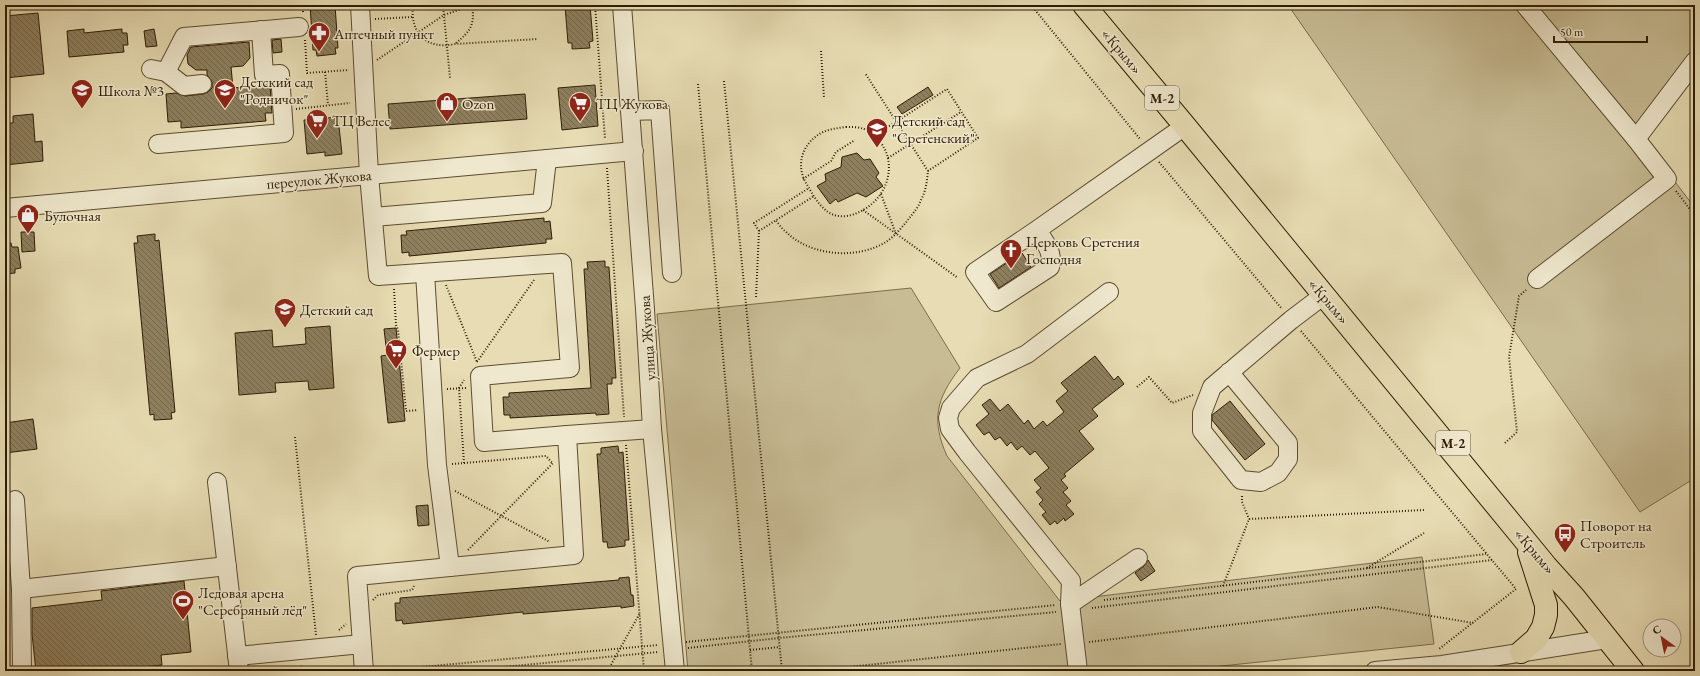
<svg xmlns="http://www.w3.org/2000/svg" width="1700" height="676" viewBox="0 0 1700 676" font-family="'EB Garamond',serif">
	<defs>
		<pattern id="building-back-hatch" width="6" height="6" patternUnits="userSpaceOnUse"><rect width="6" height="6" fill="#8e805f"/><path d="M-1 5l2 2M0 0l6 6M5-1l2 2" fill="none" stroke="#74684c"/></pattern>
	</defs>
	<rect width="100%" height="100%" fill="#e7dcb3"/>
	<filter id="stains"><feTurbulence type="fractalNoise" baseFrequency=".005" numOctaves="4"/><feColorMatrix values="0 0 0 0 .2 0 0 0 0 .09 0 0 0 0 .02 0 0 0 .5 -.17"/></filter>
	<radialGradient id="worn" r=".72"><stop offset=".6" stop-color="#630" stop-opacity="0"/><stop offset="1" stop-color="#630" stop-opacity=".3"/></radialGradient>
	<g fill="#c8bc95" stroke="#7b6c4c">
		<polygon points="1288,5 1695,5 1695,48 1634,128 1695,208 1695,478 1640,512"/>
		<path d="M911,288L960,368C936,399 931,420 947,456L1060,601L1422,557L1434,644L1173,671H688L657,314Z"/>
	</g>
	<g fill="url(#building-back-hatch)" stroke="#2e1d04">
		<polygon points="310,5 335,5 338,48 335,48 336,54 317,56 316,50 313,50"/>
		<polygon points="569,5 590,5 593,41 589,42 590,48 572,49 572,43 568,43 565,6"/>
		<polygon points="38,13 44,74 5,78 5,16"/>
		<polygon points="84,29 84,33 122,29 122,33 127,33 128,45 123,45 124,52 69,57 67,31"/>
		<polygon points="154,29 157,46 146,47 144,31"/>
		<polygon points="281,39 282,52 273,53 272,40"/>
		<polygon points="249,42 250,58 243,66 231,67 233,88 270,85 272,113 265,113 266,121 181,128 181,121 168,122 166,94 176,93 185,96 203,94 208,92 212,88 212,82 207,75 207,70 196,70 188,64 187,55 191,47"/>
		<polygon points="595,85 598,126 562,130 558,88"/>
		<polygon points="928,87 933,95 902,114 897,107"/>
		<polygon points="525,94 527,119 390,129 388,104"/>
		<polygon points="33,114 35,142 42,141 43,161 5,165 5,123 13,123 13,116"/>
		<polygon points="338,117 342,154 325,156 325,152 307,154 304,120"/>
		<polygon points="857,153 864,160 870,159 879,173 876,177 883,186 866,197 857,193 838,202 836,199 830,204 817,186 826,181 825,174 841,167 842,157"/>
		<polygon points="544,218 544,222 550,221 552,239 546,239 546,243 409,256 409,252 402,253 401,235 407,235 406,231"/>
		<polygon points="21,232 34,232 35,251 22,252"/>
		<polygon points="155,234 155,241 159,240 175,412 171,413 172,419 154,420 154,414 150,415 134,243 138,243 137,236"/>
		<polygon points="5,243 11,243 12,247 18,247 21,268 15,269 15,273 5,274"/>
		<polygon points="1022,253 1031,267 999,288 990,274"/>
		<polygon points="605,261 605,267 609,267 616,378 612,378 612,384 607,384 609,414 596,415 596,413 510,418 510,415 504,415 503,397 509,397 509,393 591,388 584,269 588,269 587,262"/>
		<polygon points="330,326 334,388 309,390 308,381 275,383 276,392 239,395 235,333 272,330 273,347 306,344 305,328"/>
		<polygon points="396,328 405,421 388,423 381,356 387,355 384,329"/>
		<polygon points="1095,356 1114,380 1118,376 1124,384 1092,409 1098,416 1079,431 1094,449 1064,474 1066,476 1061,480 1068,488 1063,492 1071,501 1066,505 1074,514 1065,521 1064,518 1057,524 1055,521 1050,525 1042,515 1046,512 1039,504 1043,500 1036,492 1041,488 1034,480 1049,468 1035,451 1030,455 1022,446 1017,450 1011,442 1007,446 1000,437 995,440 989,432 984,435 976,425 989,414 982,405 990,399 1000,411 1008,404 1024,424 1028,420 1034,429 1043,421 1047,426 1064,412 1056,401 1068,391 1061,383"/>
		<polygon points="1230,401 1265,444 1245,460 1212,420 1212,415"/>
		<polygon points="33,419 37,449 5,453 5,423"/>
		<polygon points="618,446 619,453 623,452 629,540 625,540 625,546 608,548 607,542 603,542 597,454 601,454 601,448"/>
		<polygon points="428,505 429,525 418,526 416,506"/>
		<polygon points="1148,560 1155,571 1141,581 1135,573 1144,566"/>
		<polygon points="629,577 631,595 633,595 634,606 621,608 621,606 523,614 523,612 403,624 402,620 396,621 395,603 400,603 400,598 619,580 619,578"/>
		<polygon points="184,581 191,652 161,655 162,665 106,671 36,671 32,634 32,608 102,600 101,591"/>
	</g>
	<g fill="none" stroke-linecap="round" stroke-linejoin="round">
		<g stroke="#5c4d30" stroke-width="20">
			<g id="minor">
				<polyline points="360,5 369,175 378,276 562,263 570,368 480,376 484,442 567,435 574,555 357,576 364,671"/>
				<polyline points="622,5 645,309 652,429 675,671"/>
				<polyline points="1525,5 1636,139 1695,61"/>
				<polyline points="151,69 166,72 184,86 202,84"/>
				<polyline points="166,72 184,37 299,27"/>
				<polyline points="631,111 660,110 672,273"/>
				<polyline points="158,144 284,133 280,74 264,75 261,30"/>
				<polyline points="5,208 634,151"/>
				<polyline points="373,217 542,203 547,159"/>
				<path d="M1037,230C1045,242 1054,253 1050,267L996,302L975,272L1037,230L1185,126"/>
				<polyline points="425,273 437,465 450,567"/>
				<polyline points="1537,279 1667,179 1636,139"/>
				<polyline points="1229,372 1288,443 1288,459 1278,473 1261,482 1241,480 1202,431 1202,413 1212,387 1291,320 1324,295"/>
				<polyline points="567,435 652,429"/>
				<polyline points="217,482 239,671"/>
				<polyline points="15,500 21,589 227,566"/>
				<polyline points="21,589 22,671"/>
				<polyline points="1070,604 1138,558"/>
				<polyline points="237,656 362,644"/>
				<polyline points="1078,671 1070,604 1071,581 967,452 950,429 948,418 951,408 977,378 1027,354 1109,292"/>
				<polyline points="1375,671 1442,665 1607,639"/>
			</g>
		</g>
		<g stroke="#2e1d04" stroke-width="24">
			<g id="highway">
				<polyline points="1084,5 1185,126 1546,566 1574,597 1633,671"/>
				<polyline points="1521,652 1536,639 1543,627 1546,615 1546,605 1529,552"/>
			</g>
		</g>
		<g stroke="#2e1d04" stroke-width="2" stroke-dasharray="1 2" stroke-linecap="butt">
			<polyline points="303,5 303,14"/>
			<path d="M413,5C410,33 426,50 455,44L538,39"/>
			<polyline points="443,5 450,78"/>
			<polyline points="595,5 605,139"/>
			<polyline points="1031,5 1140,139"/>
			<polyline points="375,19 412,17"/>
			<polyline points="305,40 307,73 349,70"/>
			<path d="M456,43C471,31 475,24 472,5"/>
			<polyline points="821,51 824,98"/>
			<polyline points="377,60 444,15 473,5"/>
			<polyline points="325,72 328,105"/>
			<polyline points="724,81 782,671"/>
			<polyline points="698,84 752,671"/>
			<polyline points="296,109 350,103"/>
			<path d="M846,127C852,127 859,127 864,129C902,148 894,198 857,213C848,217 837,218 828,212C818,205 812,193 806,183C795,164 803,142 823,132C830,129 838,128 846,127Z"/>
			<polyline points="874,136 947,89 978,138 928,171"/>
			<polyline points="888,158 961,112"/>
			<polyline points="1159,162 1282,309"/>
			<polyline points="607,168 624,417"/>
			<polyline points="803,179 831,161 836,152 855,140"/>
			<polyline points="1676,191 1695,216"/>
			<polyline points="881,194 896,234"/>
			<polyline points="863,210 958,278"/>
			<polyline points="27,221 27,228"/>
			<path d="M776,221C779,224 782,229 786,232C811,256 856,260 886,242C896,235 904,225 911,216C915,211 919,206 921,200C926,191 927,181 928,171L865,73"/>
			<polyline points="759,231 754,223 809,188"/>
			<polyline points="446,285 477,362"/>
			<polyline points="394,289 396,325 398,330 406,411 418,410"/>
			<polyline points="756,297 759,231 814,196"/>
			<polyline points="1301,331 1516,589 1439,649"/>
			<polyline points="477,362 534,280"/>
			<polyline points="1137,387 1149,377 1172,403 1193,395"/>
			<polyline points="447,389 467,388"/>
			<polyline points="295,437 316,635"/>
			<polyline points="1505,443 1517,432 1509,357 1519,296 1526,290"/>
			<polyline points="626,445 644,671"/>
			<polyline points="464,463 459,388 464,380"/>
			<polyline points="452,464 546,456 553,464"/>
			<polyline points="455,491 550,542"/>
			<polyline points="1242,496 1242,502 1249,519"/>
			<polyline points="468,550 553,463"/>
			<polyline points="1367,568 1424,533"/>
			<polyline points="1223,586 1249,519 1424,510"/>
			<polyline points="373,600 378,595 412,590 414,586"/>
			<polyline points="1104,600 1486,554"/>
			<polyline points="1092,608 1492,560"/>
			<polyline points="339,630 346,624"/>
			<polyline points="686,642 1056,605"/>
			<polyline points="1089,642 1378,607 1473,623"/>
			<polyline points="688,648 779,638 1056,612"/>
			<polyline points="750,650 780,647"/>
			<polyline points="608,670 640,613"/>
			<polyline points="297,671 303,665"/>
			<polyline points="378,671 658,645"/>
			<polyline points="462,671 658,652"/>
			<polyline points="812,671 1061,644"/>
		</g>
		<use href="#minor" stroke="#efe8ce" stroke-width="18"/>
		<use href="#highway" stroke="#e7dcb3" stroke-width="22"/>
	</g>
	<defs>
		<g id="pharmacy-pin" transform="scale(1.15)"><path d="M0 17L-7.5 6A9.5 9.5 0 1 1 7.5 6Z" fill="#8f2418" stroke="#efe8ce"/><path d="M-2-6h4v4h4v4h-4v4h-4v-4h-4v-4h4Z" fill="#fff"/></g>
		<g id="school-pin" transform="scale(1.15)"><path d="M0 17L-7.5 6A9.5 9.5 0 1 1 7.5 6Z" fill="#8f2418" stroke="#efe8ce"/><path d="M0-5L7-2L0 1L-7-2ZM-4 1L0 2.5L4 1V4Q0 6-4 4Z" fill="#fff"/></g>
		<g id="shop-pin" transform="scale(1.15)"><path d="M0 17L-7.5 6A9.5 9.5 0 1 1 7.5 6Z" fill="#8f2418" stroke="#efe8ce"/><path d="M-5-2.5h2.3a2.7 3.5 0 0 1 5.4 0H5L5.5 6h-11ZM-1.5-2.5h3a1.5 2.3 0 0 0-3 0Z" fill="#fff"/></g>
		<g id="supermarket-pin" transform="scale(1.15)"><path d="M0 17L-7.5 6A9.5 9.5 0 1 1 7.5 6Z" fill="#8f2418" stroke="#efe8ce"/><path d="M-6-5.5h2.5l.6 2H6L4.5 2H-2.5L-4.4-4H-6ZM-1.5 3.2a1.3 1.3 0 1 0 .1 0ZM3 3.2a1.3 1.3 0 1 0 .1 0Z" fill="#fff"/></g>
		<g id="church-pin" transform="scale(1.15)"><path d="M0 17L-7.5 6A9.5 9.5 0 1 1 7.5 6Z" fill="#8f2418" stroke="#efe8ce"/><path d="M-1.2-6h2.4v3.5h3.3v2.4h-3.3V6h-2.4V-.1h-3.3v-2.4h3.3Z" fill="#fff"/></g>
		<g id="bus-pin" transform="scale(1.15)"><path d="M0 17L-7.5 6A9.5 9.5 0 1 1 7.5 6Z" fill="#8f2418" stroke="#efe8ce"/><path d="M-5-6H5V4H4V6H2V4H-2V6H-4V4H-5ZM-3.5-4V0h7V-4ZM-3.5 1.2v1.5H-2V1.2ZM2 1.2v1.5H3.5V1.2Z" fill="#fff"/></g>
		<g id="stadium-pin" transform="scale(1.15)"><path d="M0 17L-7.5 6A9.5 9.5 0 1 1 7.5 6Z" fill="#8f2418" stroke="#efe8ce"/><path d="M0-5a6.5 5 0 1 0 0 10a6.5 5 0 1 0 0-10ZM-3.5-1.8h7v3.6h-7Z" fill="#fff"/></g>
	</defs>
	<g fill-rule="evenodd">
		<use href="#pharmacy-pin" x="319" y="33"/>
		<use href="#school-pin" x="82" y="90"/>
		<use href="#school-pin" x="225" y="90"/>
		<use href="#shop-pin" x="447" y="103"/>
		<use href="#supermarket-pin" x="580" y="103"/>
		<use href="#supermarket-pin" x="317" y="120"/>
		<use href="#school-pin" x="877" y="129"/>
		<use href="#shop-pin" x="28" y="215"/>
		<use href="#church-pin" x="1011" y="250"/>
		<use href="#school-pin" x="285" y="309"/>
		<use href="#supermarket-pin" x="396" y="350"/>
		<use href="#bus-pin" x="1565" y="534"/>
		<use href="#stadium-pin" x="183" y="601"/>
	</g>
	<g text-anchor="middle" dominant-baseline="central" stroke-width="3" stroke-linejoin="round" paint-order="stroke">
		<g fill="#efe8ce" stroke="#685a41" stroke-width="1">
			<rect x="1145" y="86" width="34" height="24" rx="3"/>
			<rect x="1436" y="431" width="34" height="24" rx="3"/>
		</g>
		<g font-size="14" font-weight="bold" fill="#2e1d04">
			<text x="1162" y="98">М-2</text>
			<text x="1453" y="443">М-2</text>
		</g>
		<g font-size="15" fill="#2e1d04" stroke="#efe8ce" text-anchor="start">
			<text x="334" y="33">Аптечный пункт</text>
			<text x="240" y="81">Детский сад<tspan x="240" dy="17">"Родничок"</tspan></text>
			<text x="98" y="90">Школа №3</text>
			<text x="462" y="103">Ozon</text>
			<text x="596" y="103">ТЦ Жукова</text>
			<text x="332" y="120">ТЦ Велес</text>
			<text x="892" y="120">Детский сад<tspan x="892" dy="17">"Сретенский"</tspan></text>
			<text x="44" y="215">Булочная</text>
			<text x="1026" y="241">Церковь Сретения<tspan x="1026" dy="17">Господня</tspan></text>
			<text x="300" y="309">Детский сад</text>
			<text x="412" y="350">Фермер</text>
			<text x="1580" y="525">Поворот на<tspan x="1580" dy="17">Строитель</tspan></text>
			<text x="198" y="592">Ледовая арена<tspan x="198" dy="17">"Серебряный лёд"</tspan></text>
		</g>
		<g font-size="15" fill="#2e1d04" stroke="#efe8ce">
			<text transform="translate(1122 51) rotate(50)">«Крым»</text>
			<text transform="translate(319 179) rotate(-5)">переулок Жукова</text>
			<text transform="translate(1329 301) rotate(50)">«Крым»</text>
			<text transform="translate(647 338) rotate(-94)">улица Жукова</text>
			<text transform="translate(1535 551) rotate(50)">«Крым»</text>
		</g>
	</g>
	<rect width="1700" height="676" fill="none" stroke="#e7dcb3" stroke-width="20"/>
	<rect x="6" y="6" width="1688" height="664" fill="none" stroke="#2e1d04" stroke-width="2"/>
	<rect x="10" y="10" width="1680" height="656" fill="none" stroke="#2e1d04"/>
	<g transform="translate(1662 638) rotate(327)"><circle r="19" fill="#efe8ce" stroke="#a2977d"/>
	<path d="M0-3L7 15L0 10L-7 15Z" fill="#8f2418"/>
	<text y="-6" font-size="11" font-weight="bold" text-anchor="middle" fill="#2e1d04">С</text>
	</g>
	<path d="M1554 36v6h93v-6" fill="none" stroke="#2e1d04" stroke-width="2"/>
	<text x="1560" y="36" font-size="12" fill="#2e1d04" stroke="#efe8ce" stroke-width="3" paint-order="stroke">50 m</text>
	<rect width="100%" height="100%" filter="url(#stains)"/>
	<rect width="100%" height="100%" fill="url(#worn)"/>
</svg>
